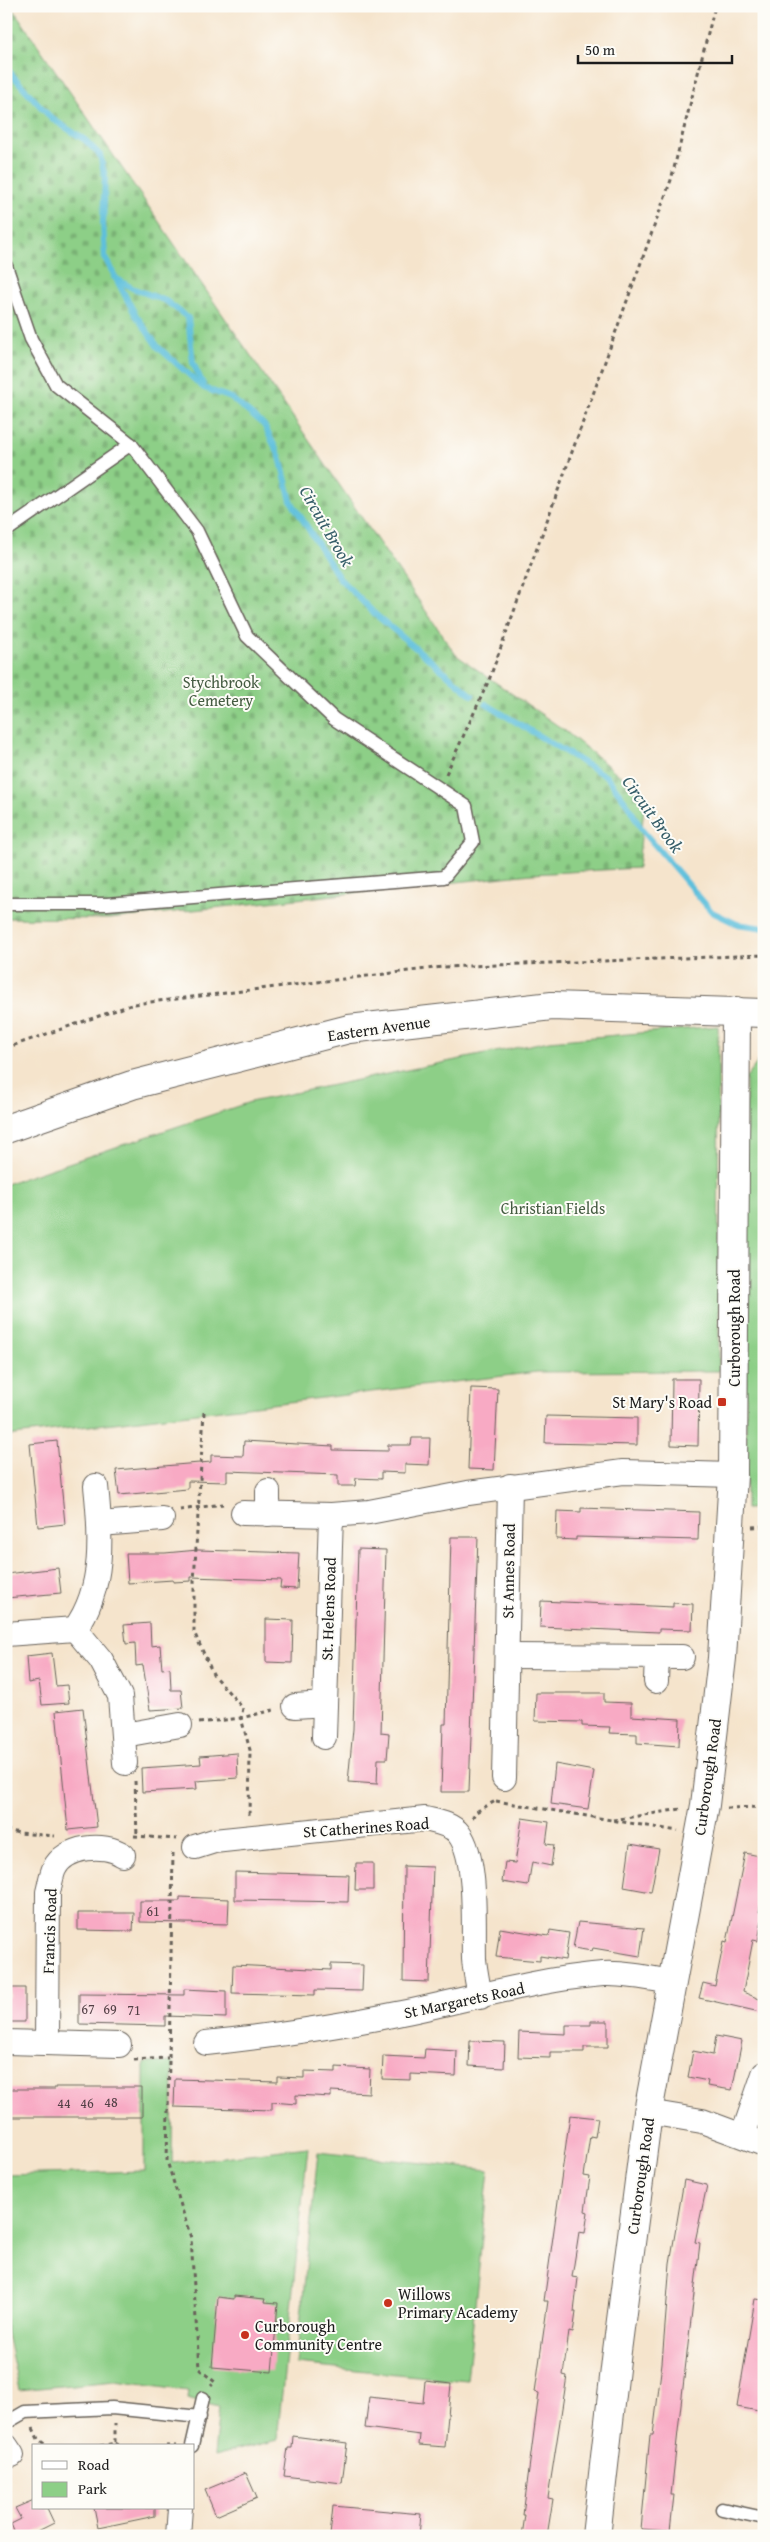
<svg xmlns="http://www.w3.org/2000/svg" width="770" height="2542" viewBox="0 0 770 2542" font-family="'Gentium Book Plus',serif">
	<defs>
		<pattern id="cemetery-stones" width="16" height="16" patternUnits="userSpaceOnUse" patternTransform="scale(1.25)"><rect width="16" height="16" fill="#8dcf87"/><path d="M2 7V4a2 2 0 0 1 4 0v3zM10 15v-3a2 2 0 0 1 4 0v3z" fill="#79b174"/></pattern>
	</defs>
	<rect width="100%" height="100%" fill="#fdfcf7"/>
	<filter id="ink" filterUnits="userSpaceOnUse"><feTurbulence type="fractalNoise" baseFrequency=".02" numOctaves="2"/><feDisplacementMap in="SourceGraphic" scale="10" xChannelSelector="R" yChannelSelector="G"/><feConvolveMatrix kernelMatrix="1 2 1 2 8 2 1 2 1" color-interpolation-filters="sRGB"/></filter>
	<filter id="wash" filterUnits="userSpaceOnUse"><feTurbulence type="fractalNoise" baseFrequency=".0096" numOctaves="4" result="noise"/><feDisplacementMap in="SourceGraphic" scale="20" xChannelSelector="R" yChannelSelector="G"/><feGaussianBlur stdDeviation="1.12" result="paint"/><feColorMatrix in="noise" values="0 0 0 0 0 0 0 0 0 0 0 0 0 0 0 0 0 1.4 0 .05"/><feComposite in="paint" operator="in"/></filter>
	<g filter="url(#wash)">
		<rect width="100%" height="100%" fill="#f5e4cc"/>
		<g fill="#8dcf87" stroke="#547652">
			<polygon points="718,1026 719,1371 537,1372 6,1436 6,1184 250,1102 549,1041"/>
			<polygon points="764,1053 764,1508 746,1509 746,1078"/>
			<polygon points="173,2062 172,2163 308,2147 277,2440 214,2456 219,2407 187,2399 188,2391 115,2381 19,2390 6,2329 6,2175 144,2171 144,2063"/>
			<polygon points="318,2152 489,2170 467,2381 296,2364"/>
		</g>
		<polygon fill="url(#cemetery-stones)" stroke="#547652" points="6,6 11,6 456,655 564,730 645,796 638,868 532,874 109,919 6,918"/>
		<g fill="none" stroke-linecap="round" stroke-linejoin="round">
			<g stroke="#5ec0dc" stroke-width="6">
				<polyline points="6,68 51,118 85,140 100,155 105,177 103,223 105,258 135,314 158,347 204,388 231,398 264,425 280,457 291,501 339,578 376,615 472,695"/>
				<polyline points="114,277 132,288 166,301 188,318 193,363 203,384"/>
				<polyline points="486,704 607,777 628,805 642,830 712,912 737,924 764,928"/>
			</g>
		</g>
		<g id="blocks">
			<g fill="#f8aac4">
				<polygon points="672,1379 699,1379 698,1446 671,1445"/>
				<polygon points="471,1388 498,1389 494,1470 468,1469"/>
				<polygon points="546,1416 637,1418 637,1445 545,1443"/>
				<polygon points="412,1438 430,1438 429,1465 405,1464 405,1473 381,1472 381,1479 356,1478 355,1486 338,1486 338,1475 227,1471 227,1482 188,1481 188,1489 119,1495 116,1470 211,1462 211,1455 243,1456 244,1441 333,1446 333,1450 388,1451 388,1445 411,1445"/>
				<polygon points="57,1441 65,1524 38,1527 30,1444"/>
				<polygon points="581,1508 699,1512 698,1540 576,1537 576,1540 556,1539 557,1511 581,1512"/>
				<polygon points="451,1537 478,1537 469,1792 441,1792 443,1724 446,1724"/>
				<polygon points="358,1549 386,1550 381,1733 389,1734 387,1759 378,1759 377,1784 348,1782 353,1729"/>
				<polygon points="198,1550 299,1553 297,1589 280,1588 281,1580 191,1577 191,1581 173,1582 173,1580 128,1583 126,1553 165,1553"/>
				<polygon points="58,1568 61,1593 6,1598 6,1574"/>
				<polygon points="541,1601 673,1607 673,1603 693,1604 692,1630 659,1629 659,1632 540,1627"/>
				<polygon points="266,1619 293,1620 292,1663 266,1662"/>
				<polygon points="150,1623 151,1646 160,1645 162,1669 170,1668 171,1690 181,1690 183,1708 150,1710 143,1665 136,1666 135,1643 126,1644 124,1625"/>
				<polygon points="52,1653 56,1686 67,1685 69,1703 42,1705 39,1681 28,1683 26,1656"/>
				<polygon points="536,1693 604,1693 604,1702 631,1703 631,1716 680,1719 679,1746 637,1743 637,1734 609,1733 610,1727 582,1726 582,1722 535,1721"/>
				<polygon points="83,1708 97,1827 68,1830 56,1711"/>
				<polygon points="237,1753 238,1778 196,1781 197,1789 142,1792 141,1768 201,1764 200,1756"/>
				<polygon points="555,1764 594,1771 588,1809 551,1804"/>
				<polygon points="522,1818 549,1822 546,1844 554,1845 551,1866 532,1862 528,1886 502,1882 505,1862 515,1863"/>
				<polygon points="630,1844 659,1849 651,1892 624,1887"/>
				<polygon points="745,1853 764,1857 764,1888 759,1912 763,1913 758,1941 753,1940 743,1992 764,2001 764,2013 699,1998 703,1983 715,1986 724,1941 727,1942"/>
				<polygon points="356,1863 373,1863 373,1890 355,1890"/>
				<polygon points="404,1866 433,1867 429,1982 403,1981"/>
				<polygon points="235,1872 349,1875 348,1902 235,1900"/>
				<polygon points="180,1897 229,1899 228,1924 140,1922 140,1901 180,1901"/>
				<polygon points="78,1913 134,1913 133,1931 78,1930"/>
				<polygon points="578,1922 644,1928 640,1956 593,1948 592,1951 573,1948"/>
				<polygon points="500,1928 549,1936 550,1930 569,1933 565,1960 540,1956 540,1961 496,1957"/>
				<polygon points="331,1964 363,1965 362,1991 315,1990 315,1995 232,1993 233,1965 331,1970"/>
				<polygon points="10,1988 25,1988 25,2022 6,2022 6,1997 10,1997"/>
				<polygon points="184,1989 226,1991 226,2018 165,2016 165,2026 79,2024 79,1994 184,1995"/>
				<polygon points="591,2021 608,2021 608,2047 584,2047 584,2052 550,2052 550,2058 518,2057 519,2032 566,2034 566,2025 591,2025"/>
				<polygon points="716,2036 742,2041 732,2090 707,2086 708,2081 688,2077 693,2051 713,2055"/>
				<polygon points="470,2041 505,2042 504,2068 469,2066"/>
				<polygon points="425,2049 457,2051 456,2076 411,2074 411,2080 382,2079 383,2056 424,2058"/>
				<polygon points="336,2067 370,2069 369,2093 331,2091 331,2097 296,2095 296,2104 272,2102 272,2110 174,2107 175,2079 278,2082 278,2077 304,2078 304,2071 336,2072"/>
				<polygon points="55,2087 142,2087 142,2117 8,2117 8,2089 55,2089"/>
				<polygon points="570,2115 598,2118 595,2137 590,2136 584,2176 590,2177 585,2211 588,2212 585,2233 579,2232 572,2277 578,2278 574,2312 576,2312 573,2333 569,2332 563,2375 567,2376 548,2498 553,2499 547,2536 522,2536 525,2515 523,2515 539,2393 535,2392 548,2301 544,2301"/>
				<polygon points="684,2180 707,2185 695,2242 700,2243 680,2413 671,2495 674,2495 670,2531 641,2529 650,2435 653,2435 662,2363 670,2263"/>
				<polygon points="234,2296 265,2299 264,2302 278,2303 272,2372 212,2367 218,2297 234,2299"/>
				<polygon points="755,2299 764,2300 764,2412 737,2407"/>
				<polygon points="425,2381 451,2384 445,2447 419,2445 420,2435 365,2428 369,2397 423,2403"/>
				<polygon points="293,2436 347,2443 342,2483 284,2476 288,2448 292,2448"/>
				<polygon points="246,2473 257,2498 216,2516 205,2490"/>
				<polygon points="34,2500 34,2508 47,2508 54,2523 34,2533 34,2536 16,2536 11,2524 21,2519 15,2508"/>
				<polygon points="333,2506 421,2514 419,2536 330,2536"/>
				<polygon points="94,2508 155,2508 155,2516 98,2528"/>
			</g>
		</g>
	</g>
	<g filter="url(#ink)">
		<use href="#blocks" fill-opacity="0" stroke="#68625a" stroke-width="1"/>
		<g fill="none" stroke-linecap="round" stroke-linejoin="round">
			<g stroke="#68625a" stroke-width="15">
				<g id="service">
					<polyline points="6,266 31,339 56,385 131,444 197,531 247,636 334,719 466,806 473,842 444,877 107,904 6,904"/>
					<polyline points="6,531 131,444"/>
					<polyline points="6,2423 25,2412 112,2408 200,2417"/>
					<polyline points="192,2446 203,2398"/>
					<polyline points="722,2509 764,2518"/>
				</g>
			</g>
			<g stroke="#68625a" stroke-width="26">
				<g id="minor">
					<polyline points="268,1491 268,1514"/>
					<polyline points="243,1513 331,1515 369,1512 468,1493 623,1472 733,1475"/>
					<polyline points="100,1524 162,1519"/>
					<polyline points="75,1629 101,1660 120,1696 125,1763"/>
					<path d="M6,1634L75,1629C105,1588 101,1534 96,1486"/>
					<polyline points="507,1656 682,1657"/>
					<polyline points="656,1681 657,1657"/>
					<polyline points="295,1706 325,1704"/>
					<polyline points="124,1735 180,1725"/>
					<polyline points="324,1737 331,1515"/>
					<polyline points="504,1778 510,1486"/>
					<path d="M195,1847L214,1841L425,1819C437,1822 452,1824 459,1834C478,1859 473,1928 474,1959C475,1971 478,1984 480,1997"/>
					<polyline points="6,2042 119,2045"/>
					<path d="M47,2043L48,1892C50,1885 51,1876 54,1869C65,1846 104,1842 123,1855"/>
					<path d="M206,2043C270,2036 334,2027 397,2014C463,2001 536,1979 603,1974C625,1973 649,1978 671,1982"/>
					<polyline points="648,2112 702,2121 764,2144"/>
					<polyline points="743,2135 764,2074"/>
					<polyline points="6,2446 12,2455"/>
					<polyline points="178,2536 180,2508"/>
				</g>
			</g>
			<g stroke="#68625a" stroke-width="30">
				<polyline id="tertiary" points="596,2536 617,2351 648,2112 705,1805 722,1658 733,1475 736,1011"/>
			</g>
			<g stroke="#68625a" stroke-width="30">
				<polyline id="trunk" points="6,1129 132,1085 349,1029 552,1006 764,1013"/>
			</g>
			<g stroke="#68625a" stroke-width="3" stroke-dasharray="4 4" stroke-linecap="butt">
				<polyline points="446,774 489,680 671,180 715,6"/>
				<polyline points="6,1048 134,1004 443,967 764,955"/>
				<polyline points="204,1412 194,1582 194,1632 214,1676 243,1708 241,1718 250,1750 249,1817"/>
				<polyline points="180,1510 223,1504"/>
				<polyline points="752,1527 764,1526"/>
				<polyline points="199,1723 241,1718 274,1710"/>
				<polyline points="135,1781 137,1836"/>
				<polyline points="496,1801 678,1831"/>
				<polyline points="727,1808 764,1807"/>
				<polyline points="472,1818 476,1812 497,1800"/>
				<polyline points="613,1820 681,1809"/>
				<polyline points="6,1830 19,1833 55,1836"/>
				<polyline points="134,1836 177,1839"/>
				<polyline points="173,1853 167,2161 191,2238 199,2369 215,2382 211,2386"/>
				<polyline points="134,2060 168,2058"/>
				<polyline points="33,2428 38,2439 47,2446"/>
				<polyline points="115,2443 121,2446"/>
				<polyline points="100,2446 115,2443 115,2424"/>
				<polyline points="166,2446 177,2446"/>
			</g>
			<use href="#service" stroke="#fff" stroke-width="12"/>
			<use href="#minor" stroke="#fff" stroke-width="24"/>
			<use href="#tertiary" stroke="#fff" stroke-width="28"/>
			<use href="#trunk" stroke="#fff" stroke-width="28"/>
		</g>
	</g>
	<g fill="#c8321e" stroke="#fdfcf7" stroke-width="2">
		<rect x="717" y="1397" width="10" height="10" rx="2.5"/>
		<circle cx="388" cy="2303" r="5"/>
		<circle cx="245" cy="2335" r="5"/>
	</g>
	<g text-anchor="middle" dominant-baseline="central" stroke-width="4" stroke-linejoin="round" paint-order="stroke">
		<g font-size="14" fill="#534046">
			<text x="153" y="1911">61</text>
			<text x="88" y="2009">67</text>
			<text x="110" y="2009">69</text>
			<text x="134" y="2010">71</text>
			<text x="111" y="2102">48</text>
			<text x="64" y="2103">44</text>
			<text x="87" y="2103">46</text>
		</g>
		<g font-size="16" fill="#445b41" stroke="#fdfcf7">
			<text x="221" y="682">Stychbrook<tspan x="221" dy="18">Cemetery</tspan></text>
			<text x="553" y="1208">Christian Fields</text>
		</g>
		<g font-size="16" fill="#1c1c1c" stroke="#fdfcf7">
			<text transform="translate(379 1028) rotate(-8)">Eastern Avenue</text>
			<text transform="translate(734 1328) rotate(-90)">Curborough Road</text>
			<text transform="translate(508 1571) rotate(-89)">St Annes Road</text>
			<text transform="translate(328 1609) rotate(-88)">St. Helens Road</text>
			<text transform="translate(707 1777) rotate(-82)">Curborough Road</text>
			<text transform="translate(366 1827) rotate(-4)">St Catherines Road</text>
			<text transform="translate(49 1931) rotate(-88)">Francis Road</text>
			<text transform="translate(464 2000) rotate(-12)">St Margarets Road</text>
			<text transform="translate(640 2176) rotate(-82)">Curborough Road</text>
		</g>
		<g font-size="16" fill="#1c1c1c" stroke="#fdfcf7" text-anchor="start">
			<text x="712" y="1402" text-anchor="end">St Mary's Road</text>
			<text x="398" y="2294">Willows<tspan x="398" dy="18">Primary Academy</tspan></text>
			<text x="255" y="2326">Curborough<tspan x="255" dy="18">Community Centre</tspan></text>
		</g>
		<g font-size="18" font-style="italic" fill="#365e69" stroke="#fdfcf7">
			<text transform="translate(327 526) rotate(60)">Circuit Brook</text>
			<text transform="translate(653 814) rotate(54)">Circuit Brook</text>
		</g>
	</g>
	<rect width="770" height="2542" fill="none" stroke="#fdfcf7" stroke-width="25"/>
	<rect x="32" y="2444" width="162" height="65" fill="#fdfcf7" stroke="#a3a29f"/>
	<rect x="42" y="2461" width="25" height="8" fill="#ffffff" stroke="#a3a29f"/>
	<text x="78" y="2470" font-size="15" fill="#1c1c1c">Road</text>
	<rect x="42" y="2482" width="25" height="15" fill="#8dcf87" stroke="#a3a29f"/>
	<text x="78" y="2494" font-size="15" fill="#1c1c1c">Park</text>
	<path d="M578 55v8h154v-8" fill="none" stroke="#1c1c1c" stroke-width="2.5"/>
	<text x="585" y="55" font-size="15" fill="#1c1c1c" stroke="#fdfcf7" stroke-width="4" paint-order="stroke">50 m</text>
</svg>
